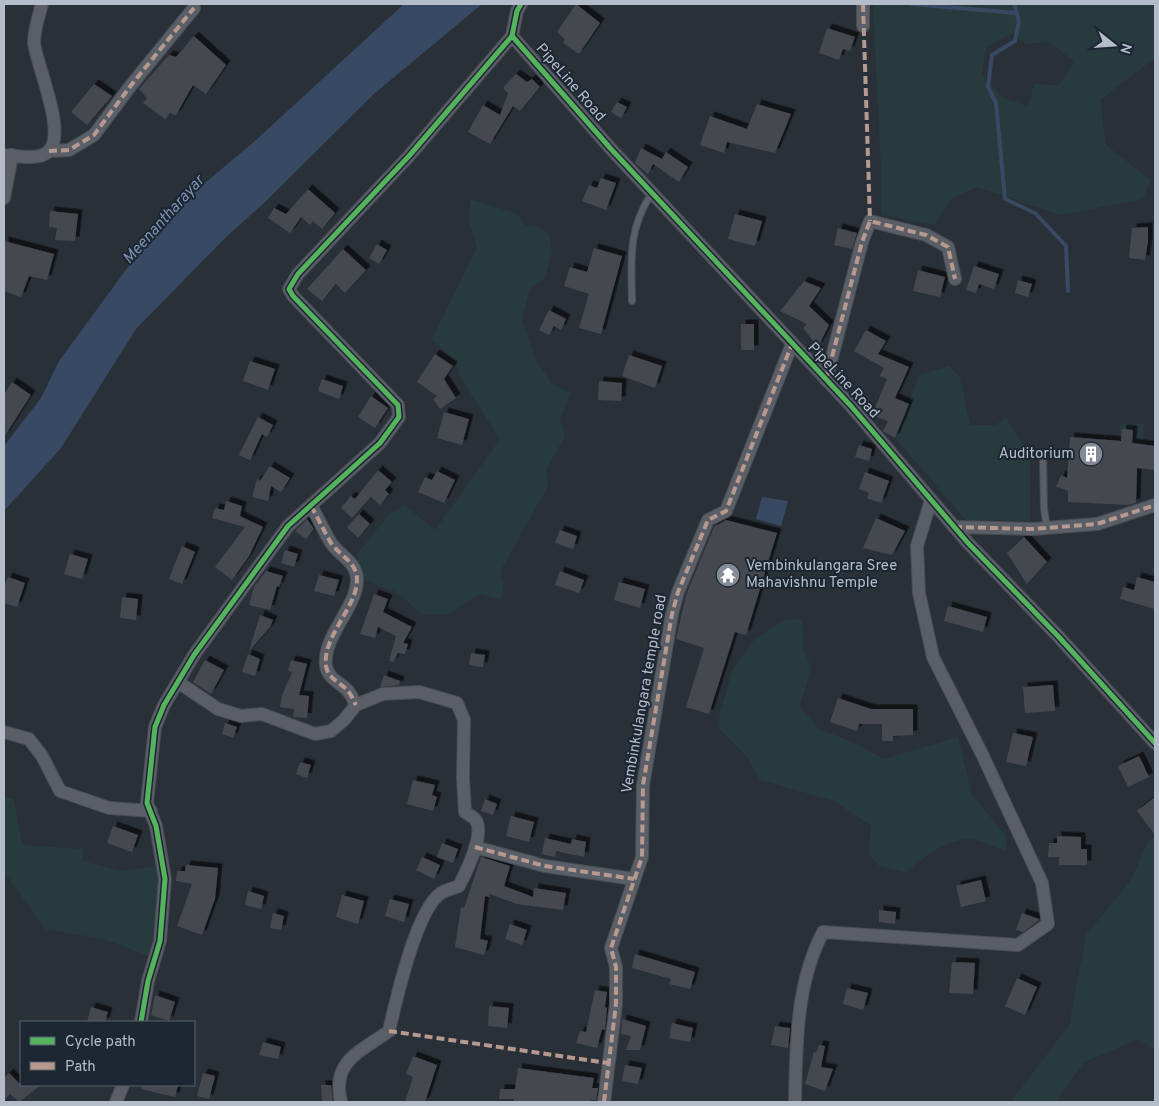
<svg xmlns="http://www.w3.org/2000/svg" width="1159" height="1106" viewBox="0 0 1159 1106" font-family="Overpass,sans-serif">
	<defs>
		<filter id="shadow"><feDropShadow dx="4.5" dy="-4.5" stdDeviation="0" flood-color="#0009"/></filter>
	</defs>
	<rect width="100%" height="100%" fill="#2a3038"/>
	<g fill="#273a3e" fill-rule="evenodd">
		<path d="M873,4H1155V58L1100,100L1106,145L1151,180L1143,199L1061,215L977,187L951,199L934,225L881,215V170ZM1012,33L1025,44L1048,42L1074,61L1059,85L1034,84L1028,106L1002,98L982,75L986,47Z"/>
		<polygon points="470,199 516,213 525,225 539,227 549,235 552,252 545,278 530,289 522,319 536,360 552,384 571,393 560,419 565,436 546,470 548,486 500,572 504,585 501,600 481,594 446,615 422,614 396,592 362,579 362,569 356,556 389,514 405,505 435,530 500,439 460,377 457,364 432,339 477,247 469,221"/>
		<polygon points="949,366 960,377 970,425 995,425 1006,418 1030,454 1030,521 966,520 896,439 919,375"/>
		<polygon points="1120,424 1144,424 1143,465 1119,465"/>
		<path d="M802,619L803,648L811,667L800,707L819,729L855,743L884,759L958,737L972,795L1006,835V851C996,848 986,842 976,840C949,835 925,857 906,873L879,866L868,853L871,826L834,801L760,780L748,758L717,726L732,670L754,640L783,620Z"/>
		<path d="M4,797L13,799C18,815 18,830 23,845L84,849L82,861L122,871L157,866L159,906L149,956L103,939L45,929L8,877H4Z"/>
		<polygon points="1155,836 1155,1050 1139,1039 1084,1062 1056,1102 1011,1102 1069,1025 1086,935 1131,880 1149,840"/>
	</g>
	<g fill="#384963">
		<polygon points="404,4 482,4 375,93 263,204 227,236 136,329 61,448 4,511 4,446 41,398 59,361 131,263 174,209 256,140"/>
		<polygon points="762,497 788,501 781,526 756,519"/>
	</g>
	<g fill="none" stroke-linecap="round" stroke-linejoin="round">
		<g stroke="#384963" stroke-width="4">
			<polyline points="911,4 1017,13"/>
			<polyline points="1014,4 1019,22 1015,41 992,55 988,87 996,103 1005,199 1035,213 1066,246 1068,291"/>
		</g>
	</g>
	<g fill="#444950" filter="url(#shadow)">
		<polygon points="576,4 600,23 579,54 563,43 565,39 557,32"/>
		<polygon points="827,28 855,37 850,51 843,49 839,60 819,53"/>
		<polygon points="194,36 226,65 206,94 193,85 176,115 170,113 165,119 143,103 147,98 139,89 169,55 176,57"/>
		<polygon points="516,74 527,82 532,79 540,87 520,111 513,106 490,144 468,132 483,105 500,115 508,93 503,88"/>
		<polygon points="94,84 112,96 87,125 71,112"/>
		<polygon points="617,102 627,107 621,118 611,112"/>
		<polygon points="757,104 791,114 775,153 727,142 724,153 700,145 710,116 747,129"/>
		<polygon points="641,148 662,159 666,152 688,167 679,182 653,164 648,174 635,163"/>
		<polygon points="601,178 616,183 606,210 582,201 589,185 597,188"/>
		<polygon points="308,189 335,213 322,229 313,221 310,225 301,217 290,233 268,218 274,208 286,214"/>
		<polygon points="50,211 78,214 75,241 55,240 57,228 49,227"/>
		<polygon points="735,214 762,221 755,246 728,239"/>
		<polygon points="1148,227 1148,241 1145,260 1129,258 1132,228"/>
		<polygon points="838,228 857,233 852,249 834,245"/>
		<polygon points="4,241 54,254 47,280 29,276 21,297 4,291"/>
		<polygon points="377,244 387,250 379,264 369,258"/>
		<polygon points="594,248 622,256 601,334 579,328 589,294 564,286 570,267 587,272"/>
		<polygon points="343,249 366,270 345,293 336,284 322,301 307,289"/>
		<polygon points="974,266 999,274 994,289 979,284 976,293 966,290"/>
		<polygon points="918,270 945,277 940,297 913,291"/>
		<polygon points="1018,280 1032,284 1028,297 1015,293"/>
		<polygon points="804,281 821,288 809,306 829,325 818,347 803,328 807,324 780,311"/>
		<polygon points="549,310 566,319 561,330 554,326 549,335 539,330"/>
		<rect x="741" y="324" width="13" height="26"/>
		<polygon points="866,330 886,341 878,354 909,367 895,398 909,404 895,438 883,431 888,421 872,415 887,379 880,376 884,368 854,351"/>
		<polygon points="435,354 453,366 444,379 456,398 440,409 433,399 437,396 417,382"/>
		<polygon points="629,355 662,366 655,388 622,376"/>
		<polygon points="250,361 275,369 268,390 243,381"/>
		<polygon points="322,379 343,386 339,399 318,391"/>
		<polygon points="599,381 622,383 621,401 598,400"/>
		<polygon points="12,382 31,395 4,437 4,395"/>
		<polygon points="371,396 388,408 375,428 358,417"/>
		<polygon points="444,412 469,419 462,445 437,438"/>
		<polygon points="258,417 273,425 267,437 262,434 250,460 239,455"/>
		<polygon points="1122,429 1133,430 1132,443 1155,446 1155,470 1137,468 1136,503 1128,505 1068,502 1068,491 1056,487 1061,475 1067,478 1070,437 1121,441"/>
		<polygon points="859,445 872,449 869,461 855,457"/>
		<polygon points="270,466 290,478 281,492 271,486 268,501 252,497 257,479 260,481"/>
		<polygon points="378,470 392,482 385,490 389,494 380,505 371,497 352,518 341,508 351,496 355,499"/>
		<polygon points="437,471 455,480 444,503 418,492 425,477 432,480"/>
		<polygon points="865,472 889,481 881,503 867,498 869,493 859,489"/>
		<polygon points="226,501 242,506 240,516 263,527 249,556 232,580 215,567 245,527 212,518 215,508 224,510"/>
		<polygon points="359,514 370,524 358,538 347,527"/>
		<polygon points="876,518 905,531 892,555 863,548"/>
		<polygon points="307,519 314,529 306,539 295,531"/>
		<polygon points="726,520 777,533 746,635 735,632 709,714 686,707 704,648 676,639 686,595 714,527"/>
		<polygon points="560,530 577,536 573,549 555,543"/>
		<polygon points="1024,537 1047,562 1027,584 1007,553"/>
		<polygon points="182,546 195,552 182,584 169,579"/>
		<polygon points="285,550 298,554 294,567 281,563"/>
		<polygon points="70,554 88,559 82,579 64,574"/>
		<polygon points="266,571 283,576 279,587 277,586 270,610 249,605 254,587"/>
		<polygon points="560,571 584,580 579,593 555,585"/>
		<polygon points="319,575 339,580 334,596 314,591"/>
		<polygon points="8,577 25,583 17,607 4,603 4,588"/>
		<polygon points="1137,577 1155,582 1155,609 1120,599 1123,587 1134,590"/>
		<polygon points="619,582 645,589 640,608 614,600"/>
		<polygon points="374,594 388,599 383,612 412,627 403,643 408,644 405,654 398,653 393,662 389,661 396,636 378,627 375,638 360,634"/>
		<polygon points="122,597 138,599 136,620 120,618"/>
		<polygon points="948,606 987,617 983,632 944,621"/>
		<polygon points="260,615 273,620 270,627 249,651"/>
		<polygon points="471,653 485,655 483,667 469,665"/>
		<polygon points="248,654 260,659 255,676 242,672"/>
		<polygon points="205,660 224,670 211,694 193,682"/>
		<polygon points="291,660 307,664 299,695 309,696 307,718 293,717 294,709 280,707 282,695 292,673 288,670"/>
		<polygon points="384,675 400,681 399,685 380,687"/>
		<polygon points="1053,685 1055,711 1025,713 1023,687"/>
		<polygon points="838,698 871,709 913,709 913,735 893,736 893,741 882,741 882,724 859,724 857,731 830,722"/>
		<polygon points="225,723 237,727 233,738 222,734"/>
		<polygon points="1013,733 1033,737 1026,766 1006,762"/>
		<polygon points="1139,756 1149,777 1128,787 1118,766"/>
		<polygon points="300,762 311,765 307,778 296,774"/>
		<polygon points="413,780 435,785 432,795 437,797 433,811 407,804"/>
		<polygon points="1155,797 1155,835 1137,811"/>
		<polygon points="485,799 497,804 493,815 481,811"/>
		<polygon points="511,816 534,822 529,842 506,836"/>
		<polygon points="113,826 138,835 132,852 107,843"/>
		<polygon points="1057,836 1081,837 1081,849 1087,849 1087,865 1059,865 1059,857 1048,857 1049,843 1057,843"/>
		<polygon points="545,838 571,844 572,839 586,842 584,857 556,851 555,857 542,854"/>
		<polygon points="442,843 458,849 453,863 437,857"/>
		<polygon points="422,857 440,865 434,879 416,870"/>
		<polygon points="481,857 510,866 504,886 533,897 534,888 566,893 563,910 517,904 490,894 489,897 485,896 480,939 488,941 484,955 455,947 461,907 464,908"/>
		<polygon points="186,865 218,868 215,899 202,935 177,926 192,884 176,881 177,871 185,871"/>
		<polygon points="981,880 986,901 961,907 956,886"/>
		<polygon points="248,891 264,896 261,909 245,905"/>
		<polygon points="342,895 364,901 358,924 336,917"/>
		<polygon points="390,899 409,904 404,922 385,916"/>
		<polygon points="879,910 896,912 895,924 879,922"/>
		<polygon points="273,913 284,916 281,930 270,928"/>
		<polygon points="1022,913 1039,919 1039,920 1023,932 1016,930"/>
		<polygon points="510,924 527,930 522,945 505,939"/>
		<polygon points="635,954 695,972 690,989 669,984 671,979 632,968"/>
		<polygon points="952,962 975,963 973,994 949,993"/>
		<polygon points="1017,978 1037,987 1025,1015 1005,1006"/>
		<polygon points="847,988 868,993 863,1010 843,1004"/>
		<polygon points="595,990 607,992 605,1007 607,1008 605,1030 602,1029 597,1048 576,1043 580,1031 586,1032"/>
		<polygon points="155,995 175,1002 169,1021 151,1015"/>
		<polygon points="489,1006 509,1008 507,1028 488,1026"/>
		<polygon points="91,1007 108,1012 105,1022 87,1022"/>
		<polygon points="622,1019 646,1026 640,1050 626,1050 631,1036 621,1034"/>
		<polygon points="672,1023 693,1028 690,1042 669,1038"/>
		<polygon points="775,1026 790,1028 788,1048 771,1045"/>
		<polygon points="263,1042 281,1047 278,1059 259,1055"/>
		<polygon points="819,1045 825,1046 821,1067 833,1069 825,1091 805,1084 814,1052 816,1053"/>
		<polygon points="413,1056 437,1065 425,1102 405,1102 413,1077 406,1074"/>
		<polygon points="625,1065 642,1068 638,1084 622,1081"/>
		<polygon points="518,1068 594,1078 592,1088 598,1088 596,1100 591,1100 591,1102 521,1102 514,1101 514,1099 499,1099 500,1089 515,1089"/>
		<polygon points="9,1073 21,1085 41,1085 19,1102 10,1094 4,1101 4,1078"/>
		<polygon points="203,1073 215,1076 209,1099 197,1096"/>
		<polygon points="142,1085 178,1085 175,1097 141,1089"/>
		<polygon points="321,1085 331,1085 333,1102 322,1102"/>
	</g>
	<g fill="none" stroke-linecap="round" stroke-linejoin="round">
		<g stroke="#484c53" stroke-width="8">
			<g id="lane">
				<path d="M632,301C631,260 628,228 652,193"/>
				<polyline points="1043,455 1044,509 1047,528"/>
			</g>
		</g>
		<g stroke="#484c53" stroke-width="14">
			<g id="street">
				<polyline points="863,4 863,26"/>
				<polyline points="512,36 611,149 851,406 968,543 1058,636 1155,743"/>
				<polyline points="49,151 69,150 94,135 132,84 194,8"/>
				<path d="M4,155C16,156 40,161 49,151C67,131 36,65 34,42C34,30 39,15 42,4"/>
				<polyline points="4,198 12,155"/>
				<polyline points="826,380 862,242 870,221 926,235 948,247 955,279"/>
				<path d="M311,506C318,518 324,531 331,543C340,556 357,562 357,580C357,607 322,637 326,666C328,678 339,682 346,689C351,693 353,700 356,705"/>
				<polyline points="954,527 1033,529 1097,524 1155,505"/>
				<path d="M178,682L218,709L241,716L262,714L315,734L331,731L344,720L356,705L383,694L419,692L457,703L464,720L463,778L465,812C468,814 473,817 475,819C486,833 466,872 459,886C454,888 446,890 441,893C416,910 396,1000 389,1031C360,1052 331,1061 341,1102"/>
				<polyline points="4,732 29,739 42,756 60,791 109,808 151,811"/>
				<polyline points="475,847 545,866 634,879"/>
				<polyline points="141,1022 148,981 160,941 165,879 156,826 147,803 155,727 164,705 194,655 288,526 380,443 399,417 398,405 293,296 289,289 298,274 409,156 512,36 517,11 521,4"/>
				<polyline points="116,1102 123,1085"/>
				<polyline points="604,1102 616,1004 616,967 611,948 642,857 643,785 672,614 678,592 708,520 726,511 792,344"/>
				<path d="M795,1102C796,1046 796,983 823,932L1018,945L1048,924L1042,883L982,754L933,657L919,593L917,546L931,500"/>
			</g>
		</g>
		<use href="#lane" stroke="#5a5e66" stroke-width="6"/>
		<use href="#street" stroke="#5a5e66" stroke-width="12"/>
		<g stroke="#b69a8f" stroke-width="4" stroke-dasharray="8 4" stroke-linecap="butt">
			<polyline points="863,4 870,221"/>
			<polyline points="49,151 69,150 94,135 132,84 194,8"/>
			<polyline points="826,380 862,242 870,221 926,235 948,247 955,279"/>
			<path d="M311,506C318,518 324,531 331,543C340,556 357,562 357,580C357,607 322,637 326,666C328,678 339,682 346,689C351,693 353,700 356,705"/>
			<polyline points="954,527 1033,529 1097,524 1155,505"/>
			<polyline points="475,847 545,866 634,879"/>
			<polyline points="389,1031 608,1063"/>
			<polyline points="604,1102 616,1004 616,967 611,948 642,857 643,785 672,614 678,592 708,520 726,511 792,344"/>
		</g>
		<g stroke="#1d2633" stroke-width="8">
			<g id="cycleway">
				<polyline points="512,36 611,149 851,406 968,543 1058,636 1155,743"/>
				<polyline points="141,1022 148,981 160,941 165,879 156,826 147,803 155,727 164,705 194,655 288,526 380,443 399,417 398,405 293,296 289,289 298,274 409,156 512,36 517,11 521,4"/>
			</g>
		</g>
		<use href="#cycleway" stroke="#56b35d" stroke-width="5"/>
	</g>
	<defs>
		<g id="building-disc" transform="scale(1.25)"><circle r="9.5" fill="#848b96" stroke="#1d2633"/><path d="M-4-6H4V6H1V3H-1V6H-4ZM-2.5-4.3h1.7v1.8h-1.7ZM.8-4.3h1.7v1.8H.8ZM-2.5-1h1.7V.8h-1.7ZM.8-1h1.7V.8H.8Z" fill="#fff"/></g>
		<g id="temple-disc" transform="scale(1.25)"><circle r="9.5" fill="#848b96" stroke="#1d2633"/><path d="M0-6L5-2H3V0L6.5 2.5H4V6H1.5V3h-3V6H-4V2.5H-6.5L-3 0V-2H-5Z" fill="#fff"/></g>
	</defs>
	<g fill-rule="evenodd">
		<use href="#building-disc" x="1091" y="454"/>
		<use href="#temple-disc" x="728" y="575"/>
	</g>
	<g text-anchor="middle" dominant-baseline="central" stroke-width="4" stroke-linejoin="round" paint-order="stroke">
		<g font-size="15" fill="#b4bcc9" stroke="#1d2633">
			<text transform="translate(570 83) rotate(49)">PipeLine Road</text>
			<text transform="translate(843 381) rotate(47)">PipeLine Road</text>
			<text transform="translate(645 694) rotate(-80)">Vembinkulangara temple road</text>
		</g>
		<g font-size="15" fill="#b4bcc9" stroke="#1d2633" text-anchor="end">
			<text x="1074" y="454">Auditorium</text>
			<text x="746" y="566" text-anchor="start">Vembinkulangara Sree<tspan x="746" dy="17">Mahavishnu Temple</tspan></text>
		</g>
		<g font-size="16" font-style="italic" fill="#7c92b1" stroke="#1d2633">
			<text transform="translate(164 220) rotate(-48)">Meenantharayar</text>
		</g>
	</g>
	<rect width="1159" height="1106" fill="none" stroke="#b4bcc9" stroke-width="10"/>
	<rect x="20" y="1021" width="175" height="65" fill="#1d2633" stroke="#59626f"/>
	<rect x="30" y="1037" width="25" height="8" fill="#56b35d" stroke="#59626f"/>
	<text x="65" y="1046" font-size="15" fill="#b4bcc9">Cycle path</text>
	<rect x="30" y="1062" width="25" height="8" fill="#b69a8f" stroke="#59626f"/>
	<text x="65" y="1071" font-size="15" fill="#b4bcc9">Path</text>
	<g transform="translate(1114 45) rotate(107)" stroke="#1d2633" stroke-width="4" paint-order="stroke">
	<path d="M0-4L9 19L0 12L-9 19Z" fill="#b4bcc9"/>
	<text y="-8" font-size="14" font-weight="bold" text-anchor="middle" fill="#b4bcc9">N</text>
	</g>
</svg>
